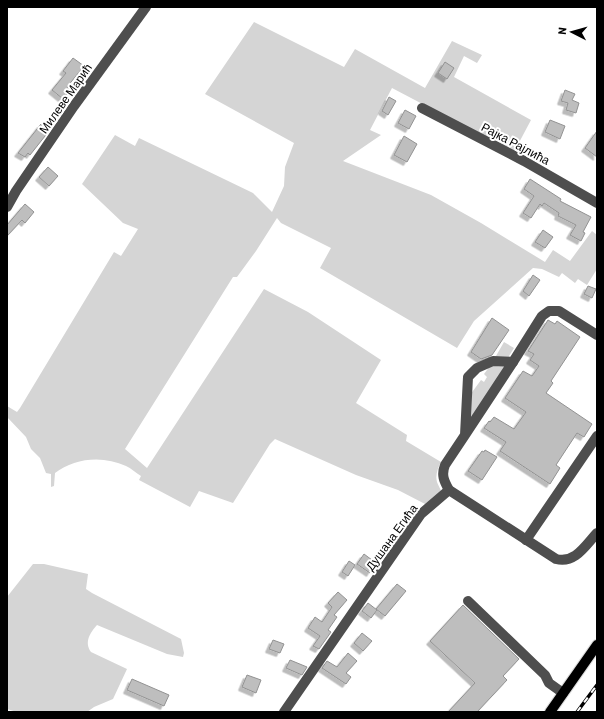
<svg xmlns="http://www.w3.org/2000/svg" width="604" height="719" viewBox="0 0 604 719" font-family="Barlow,sans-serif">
	<defs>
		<filter id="shadow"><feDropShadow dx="-3.5" dy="3.5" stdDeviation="0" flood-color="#0004"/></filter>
	</defs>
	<rect width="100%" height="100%" fill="#fff"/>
	<g fill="#d5d5d5">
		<path d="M254,22L344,67L355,49L425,88L452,41L482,55L477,63L464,56L454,77L531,120L514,152L392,88L370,130L381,135L343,161L431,195L481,223L545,262L553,250L570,261L592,231L597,235V269L587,285L578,279L575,283L562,273L559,277L542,269L533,268L474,321L457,348L320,268L331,248L281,223L277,218L256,251L237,277H233L125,449L147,468L264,289L308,312L381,360L356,403L407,435L406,441L441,462C438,468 435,475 437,482C438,485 440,488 441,491L427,505L398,490L356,475L275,439L270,444L233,503L199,491L190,507L139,480L141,476C136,473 131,468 126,466C103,455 74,458 55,473L54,486L51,487V474L46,473L40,458L31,449L26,437L7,417V406L17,412L20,408L114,252L121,256L138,229L123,223L82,184L115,135L135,146L139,138L253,193L272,212L284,186L285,167L294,143L205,94Z"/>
		<polygon points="504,342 514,348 509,356 512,358 496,357 496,356"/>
		<polygon points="507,364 471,422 470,395 481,380 484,382 487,377 484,374 490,366"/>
		<path d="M33,564H44L88,574L86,589L92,593L181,639L184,653L183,657L167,654L97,625C90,633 84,642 91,652L127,669L113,699L94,707L87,712H17L7,709V597Z"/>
	</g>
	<g fill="#bebebe" stroke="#929292" filter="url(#shadow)">
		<polygon points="73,58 84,66 67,87 70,90 63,99 52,90 66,73 63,71"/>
		<polygon points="445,62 454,68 447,79 438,73"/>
		<polygon points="565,90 575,94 572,100 579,103 576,113 566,110 568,103 561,101"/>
		<polygon points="389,97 396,101 388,115 382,111"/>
		<polygon points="405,110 416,116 409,129 398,123"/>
		<polygon points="550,120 565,126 560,139 545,132"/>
		<polygon points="41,124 49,131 30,155 28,153 25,157 18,153"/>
		<polygon points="597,131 597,157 585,148"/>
		<polygon points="404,136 417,144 407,162 394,155"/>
		<polygon points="48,167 58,176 49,186 39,177"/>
		<polygon points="530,179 561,199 560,201 591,217 583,232 585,233 581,241 570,235 576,225 558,216 559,213 544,203 542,206 540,204 531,218 523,213 534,196 524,189"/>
		<polygon points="25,204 34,212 25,223 22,220 7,236 7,225"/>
		<polygon points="543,230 553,237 545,248 535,242"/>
		<polygon points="533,275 540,280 529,296 523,291"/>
		<polygon points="588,286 596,289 592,298 584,294"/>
		<polygon points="492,318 509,330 492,355 481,359 471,352"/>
		<polygon points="548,320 555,324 557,321 580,337 551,381 553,383 546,393 592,424 584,437 577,433 556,465 560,468 550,484 500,451 506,442 484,428 489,421 490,422 494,417 514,429 526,412 505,398 523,371 532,376 539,366 530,360 534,354 528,351"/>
		<polygon points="485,450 497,457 482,480 468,471 482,451 484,452"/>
		<polygon points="364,554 376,563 370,573 357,564"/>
		<polygon points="349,561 355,565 348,576 342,572"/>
		<polygon points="397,584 406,591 385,616 376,609"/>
		<polygon points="338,592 347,600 334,615 337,617 328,630 331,632 319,649 313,646 320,636 308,628 315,617 322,622 332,607 328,603"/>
		<polygon points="368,603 377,610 371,618 362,611"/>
		<polygon points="463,605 519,659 503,676 507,680 477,712 448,712 475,683 430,641"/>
		<polygon points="362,633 372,641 363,651 354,643"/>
		<polygon points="273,640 284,644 280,653 269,649"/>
		<polygon points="348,653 357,661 346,673 351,677 346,684 322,668 327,661 337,667"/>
		<polygon points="290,660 307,667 302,675 286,668"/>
		<polygon points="247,675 261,680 256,693 242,687"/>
		<polygon points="132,679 169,695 164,706 127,690"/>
	</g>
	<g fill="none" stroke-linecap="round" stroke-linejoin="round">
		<g stroke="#dbdbdb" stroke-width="12">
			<polyline id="major" points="550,712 597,645"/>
		</g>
		<g stroke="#4e4e4e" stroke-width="10">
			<polyline points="422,108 524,161 597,203"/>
			<polyline points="7,207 16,191 74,106 146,7"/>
			<polyline points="513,362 542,316 549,311 559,311 597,335"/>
			<path d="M465,435L513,362L493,361L477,368L468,377L465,435L445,465C441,475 444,481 449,490L556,559C575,564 585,546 597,533"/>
			<polyline points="526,540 597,436"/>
			<polyline points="468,601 545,675 549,683 563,693"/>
			<polyline points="284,712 421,514 449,490"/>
		</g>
		<use href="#major" stroke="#000" stroke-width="10"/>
		<g stroke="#000" stroke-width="3.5">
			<polyline id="rail" points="577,712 597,685"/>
		</g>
		<use href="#rail" stroke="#fff" stroke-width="2" stroke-dasharray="6" stroke-linecap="butt"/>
	</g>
	<g text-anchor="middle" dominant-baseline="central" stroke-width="4" stroke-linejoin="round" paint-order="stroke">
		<g font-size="12" fill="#000" stroke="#fff">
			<text transform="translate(65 98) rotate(-55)">Милеве Мaрић</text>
			<text transform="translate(516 143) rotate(28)">Рајка Рајлића</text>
			<text transform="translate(391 537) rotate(-54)">Душана Егића</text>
		</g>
	</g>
	<rect width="604" height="719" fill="none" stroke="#000000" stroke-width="16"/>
	<g transform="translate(572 32) rotate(276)" stroke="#ffffff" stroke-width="3" paint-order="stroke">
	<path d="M0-3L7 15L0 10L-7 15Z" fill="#000000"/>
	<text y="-6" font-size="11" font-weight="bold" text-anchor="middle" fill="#000000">N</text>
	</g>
</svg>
